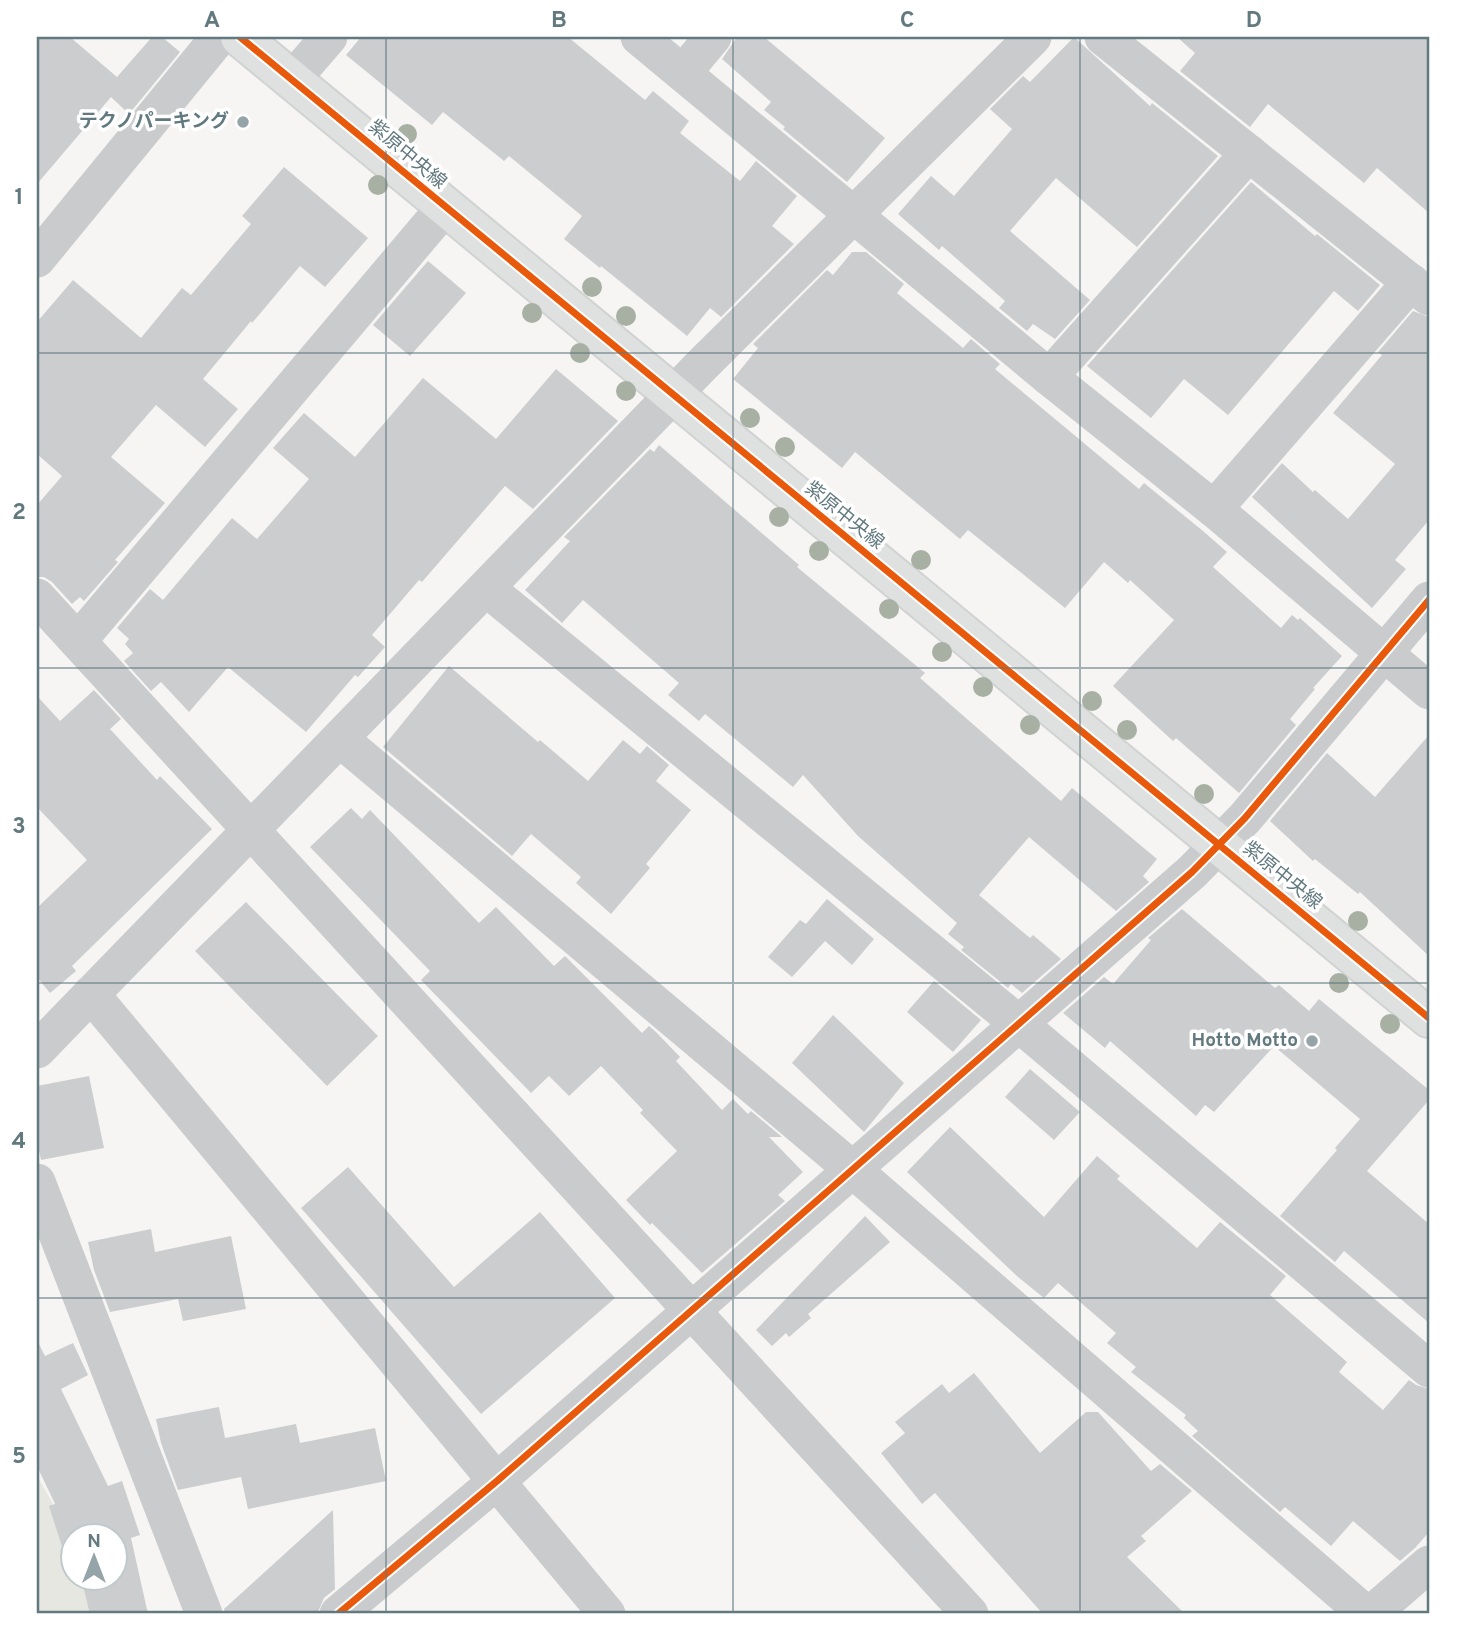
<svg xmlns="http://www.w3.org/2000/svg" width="1466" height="1651" viewBox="0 0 1466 1651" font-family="Overpass,'Noto Sans JP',sans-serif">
	<rect width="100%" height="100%" fill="#f6f5f4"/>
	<polygon fill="#e6e7e1" points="37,1476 51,1500 73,1551 74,1578 85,1578 104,1614 37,1614"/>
	<g fill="#cccdce">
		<polygon points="37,37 70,37 117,77 152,37 162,37 180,52 129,114 111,97 37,184"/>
		<polygon points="361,37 568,37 645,100 653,91 689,121 680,133 740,181 756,161 797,196 772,226 794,244 721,317 710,308 687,336 601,266 600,268 564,239 582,216 509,156 504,161 443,112 432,125 346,55"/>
		<polygon points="737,37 764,37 885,138 847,182 783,129 785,127 764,110 771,102 722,59"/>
		<polygon points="1074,37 1150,106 1152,103 1218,156 1137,247 1056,178 1010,231 1090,300 1055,339 1033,324 1027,331 999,308 1005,301 942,246 939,250 898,214 931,176 954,196 1012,129 990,109 1023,76 1030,82"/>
		<polygon points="1177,37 1429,37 1429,213 1377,168 1364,183 1268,104 1250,127 1180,71 1195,53"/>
		<polygon points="284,167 368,238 325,287 300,266 252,323 251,321 203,379 238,409 205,447 156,405 111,457 165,503 115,560 118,562 84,601 80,597 72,604 52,582 44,577 37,577 37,505 62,476 37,454 37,322 73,280 141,338 182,288 191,295 251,224 242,216"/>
		<polygon points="1251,182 1315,236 1317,234 1380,285 1358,311 1334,291 1228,415 1184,379 1151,418 1087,366"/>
		<polygon points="852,252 866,252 904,284 897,293 963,348 971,339 1000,364 995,369 1139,489 1144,483 1203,531 1227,552 1213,567 1281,628 1292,615 1298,620 1300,618 1342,656 1313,688 1315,689 1290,719 1296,725 1239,793 1176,738 1173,741 1113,686 1174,620 1130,580 1128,583 1104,562 1065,608 968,530 960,539 855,452 842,468 733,379 758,348 753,344 827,270 833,275"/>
		<polygon points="428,261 466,293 410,356 373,325"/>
		<polygon points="1413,311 1429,317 1429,520 1395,560 1406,569 1372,608 1252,497 1282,463 1313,492 1315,490 1348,519 1395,464 1333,413 1382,355 1378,352"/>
		<polygon points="556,369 618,421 533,509 505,486 422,582 419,580 372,635 385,647 358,677 355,675 306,732 228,667 189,712 161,682 151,691 124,661 133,653 125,644 129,639 117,628 150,589 163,600 232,518 257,539 309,479 273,448 304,413 355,457 423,378 496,439"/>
		<polygon points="659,445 799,565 797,567 925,673 920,678 1061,801 1072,788 1157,859 1143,876 1149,882 1116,911 1029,837 979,895 1030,938 1033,935 1061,959 1022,993 1011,984 1008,988 961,950 964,947 948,934 957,923 858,836 803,775 793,787 705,714 699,721 668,695 679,683 583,600 562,623 525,590 570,541 564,537 650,449 654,452"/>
		<polygon points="449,666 538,742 540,740 588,781 623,740 640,754 647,746 669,765 656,781 691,810 646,864 650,868 611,914 576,883 581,877 531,834 512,856 383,747"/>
		<polygon points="94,690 121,719 110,729 157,780 160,776 212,829 72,966 76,971 50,993 37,977 37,908 87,860 37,807 37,696 60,721"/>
		<polygon points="1429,735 1429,956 1360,892 1358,894 1315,859 1313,861 1270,821 1327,753 1375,797"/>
		<polygon points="351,808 362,819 370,810 479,923 496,907 554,966 565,956 642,1033 649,1026 656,1032 680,1057 676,1061 722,1110 733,1099 748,1114 751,1111 782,1137 769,1137 803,1172 778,1195 785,1201 702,1273 652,1223 650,1225 626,1200 677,1151 640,1113 643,1110 601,1066 569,1096 549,1076 531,1093 421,980 430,971 310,847"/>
		<polygon points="827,899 874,939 852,965 825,941 792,977 768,957 800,920 806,924"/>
		<polygon points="246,902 378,1036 327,1086 195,951"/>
		<polygon points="1182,909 1275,988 1279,985 1309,1011 1319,999 1429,1090 1429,1100 1367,1171 1429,1224 1429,1323 1344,1251 1335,1262 1280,1216 1337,1150 1335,1148 1360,1119 1274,1046 1214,1112 1205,1105 1196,1116 1110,1041 1105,1048 1063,1013 1104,977 1113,984 1151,940 1148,938"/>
		<polygon points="934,981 981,1020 953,1052 907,1012"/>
		<polygon points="833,1015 904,1083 864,1132 792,1063"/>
		<polygon points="1030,1069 1080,1112 1054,1140 1005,1097"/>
		<polygon points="89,1076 104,1148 41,1160 37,1140 37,1086"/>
		<polygon points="950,1127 1044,1217 1097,1156 1120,1176 1117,1179 1197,1248 1220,1222 1286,1276 1270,1295 1347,1362 1339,1372 1383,1410 1409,1380 1416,1385 1429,1389 1429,1532 1415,1548 1400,1561 1353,1521 1331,1546 1285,1507 1280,1512 1192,1436 1198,1431 1184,1418 1186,1415 1131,1372 1136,1367 1107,1343 1116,1333 1058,1283 1044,1298 1018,1277 907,1172"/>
		<polygon points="348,1167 454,1287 540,1212 615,1298 481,1414 301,1208"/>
		<polygon points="865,1216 890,1242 808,1314 811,1318 789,1337 786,1333 772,1346 756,1330"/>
		<polygon points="151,1229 155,1252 231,1236 246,1309 183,1321 178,1299 110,1312 94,1270 88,1242"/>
		<polygon points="37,1340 45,1356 73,1343 88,1375 61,1389 108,1486 122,1481 140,1535 131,1538 148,1614 90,1614 81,1578 116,1578 116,1536 74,1536 74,1556 66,1559 49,1506 55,1504 37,1466"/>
		<polygon points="974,1373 1040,1453 1086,1412 1098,1412 1151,1471 1160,1464 1192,1491 1141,1536 1146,1541 1127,1557 1185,1614 1043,1614 935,1493 922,1504 881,1453 905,1433 895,1422 942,1384 949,1393"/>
		<polygon points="219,1407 225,1438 296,1424 300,1443 375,1428 386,1481 248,1509 241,1477 178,1490 161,1443 156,1419"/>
		<polygon points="333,1510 335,1589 324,1598 318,1612 315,1614 225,1614 224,1609"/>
	</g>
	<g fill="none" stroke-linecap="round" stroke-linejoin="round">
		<g stroke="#d1d2d2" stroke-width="42">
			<polyline id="secondary" points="240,37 1429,1018"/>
		</g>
		<g stroke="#cacbcc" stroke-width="37">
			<polyline points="639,37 1049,377 1214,509 1429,691"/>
			<polyline points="1103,37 1429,297"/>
			<polyline points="683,73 713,37"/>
			<polyline points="292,80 329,37"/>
			<polyline points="37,259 219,37"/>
			<polyline points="1049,377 1249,153"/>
			<polyline points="1214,509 1411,282"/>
			<polyline points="486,588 1018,1023 1429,1369"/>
			<polyline points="37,597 970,1614"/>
			<polyline points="78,641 445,207"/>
			<polyline points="340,739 852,1169 1366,1614"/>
			<polyline points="91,994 607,1614"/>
			<polyline points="37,1050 702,365 1033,37"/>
			<polyline points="37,1182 204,1614"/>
			<polyline points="338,1614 497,1481 1192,872 1245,818 1429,600"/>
			<polyline points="1371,1614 1429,1564"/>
		</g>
		<use href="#secondary" stroke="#dfe0e0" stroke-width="38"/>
		<g stroke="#fff" stroke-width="11">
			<g id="cycleway">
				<polyline points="240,37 1429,1018"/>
				<polyline points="338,1614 497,1481 1192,872 1245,818 1429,600"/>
			</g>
		</g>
		<use href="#cycleway" stroke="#e8590c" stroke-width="7"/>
	</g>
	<g fill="#a8b0a3">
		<circle cx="407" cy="134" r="10"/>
		<circle cx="378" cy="185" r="10"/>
		<circle cx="592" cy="287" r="10"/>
		<circle cx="532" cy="313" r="10"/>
		<circle cx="626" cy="316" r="10"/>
		<circle cx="580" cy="353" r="10"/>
		<circle cx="626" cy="391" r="10"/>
		<circle cx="750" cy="418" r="10"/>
		<circle cx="785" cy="447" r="10"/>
		<circle cx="779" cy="517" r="10"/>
		<circle cx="819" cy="551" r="10"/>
		<circle cx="921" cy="560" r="10"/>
		<circle cx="889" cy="609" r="10"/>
		<circle cx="942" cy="652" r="10"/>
		<circle cx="983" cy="687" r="10"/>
		<circle cx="1092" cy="701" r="10"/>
		<circle cx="1030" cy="725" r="10"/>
		<circle cx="1127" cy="730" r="10"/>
		<circle cx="1204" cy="794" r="10"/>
		<circle cx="1358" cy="921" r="10"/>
		<circle cx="1339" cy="983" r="10"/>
		<circle cx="1390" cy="1024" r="10"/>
	</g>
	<path fill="none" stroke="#61797f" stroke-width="2" stroke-opacity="0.55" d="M386,37V1614M733,37V1614M1080,37V1614M37,353H1429M37,668H1429M37,983H1429M37,1298H1429"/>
	<g fill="#95a4a8" stroke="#fff" stroke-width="2.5">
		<circle cx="243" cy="122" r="7"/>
		<circle cx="1312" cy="1041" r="7"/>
	</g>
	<g text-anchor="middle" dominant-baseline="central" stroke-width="7" stroke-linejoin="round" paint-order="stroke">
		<g font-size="19" font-weight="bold" fill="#61797f" stroke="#fff" text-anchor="end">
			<text x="229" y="122">テクノパーキング</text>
			<text x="1298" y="1041">Hotto Motto</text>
		</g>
		<g font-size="19" fill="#61797f" stroke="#fff">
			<text transform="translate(407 155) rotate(40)">紫原中央線</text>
			<text transform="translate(844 516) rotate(39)">紫原中央線</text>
			<text transform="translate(1282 876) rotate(39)">紫原中央線</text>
		</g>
	</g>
	<rect width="1466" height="1651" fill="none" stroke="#ffffff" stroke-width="77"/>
	<g transform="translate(94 1557)"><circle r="33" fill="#ffffff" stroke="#c0c9cc" stroke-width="2"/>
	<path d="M0-5L12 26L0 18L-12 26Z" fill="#95a4a8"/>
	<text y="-10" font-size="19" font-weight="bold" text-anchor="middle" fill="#61797f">N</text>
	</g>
	<rect x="38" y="38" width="1390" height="1574" fill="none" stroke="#61797f" stroke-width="2.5"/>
	<g font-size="23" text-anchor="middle" font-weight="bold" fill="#61797f">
		<text x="212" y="27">A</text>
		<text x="559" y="27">B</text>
		<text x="907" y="27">C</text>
		<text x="1254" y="27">D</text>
		<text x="19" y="204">1</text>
		<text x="19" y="519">2</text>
		<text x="19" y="833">3</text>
		<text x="19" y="1148">4</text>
		<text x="19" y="1463">5</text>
	</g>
</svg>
